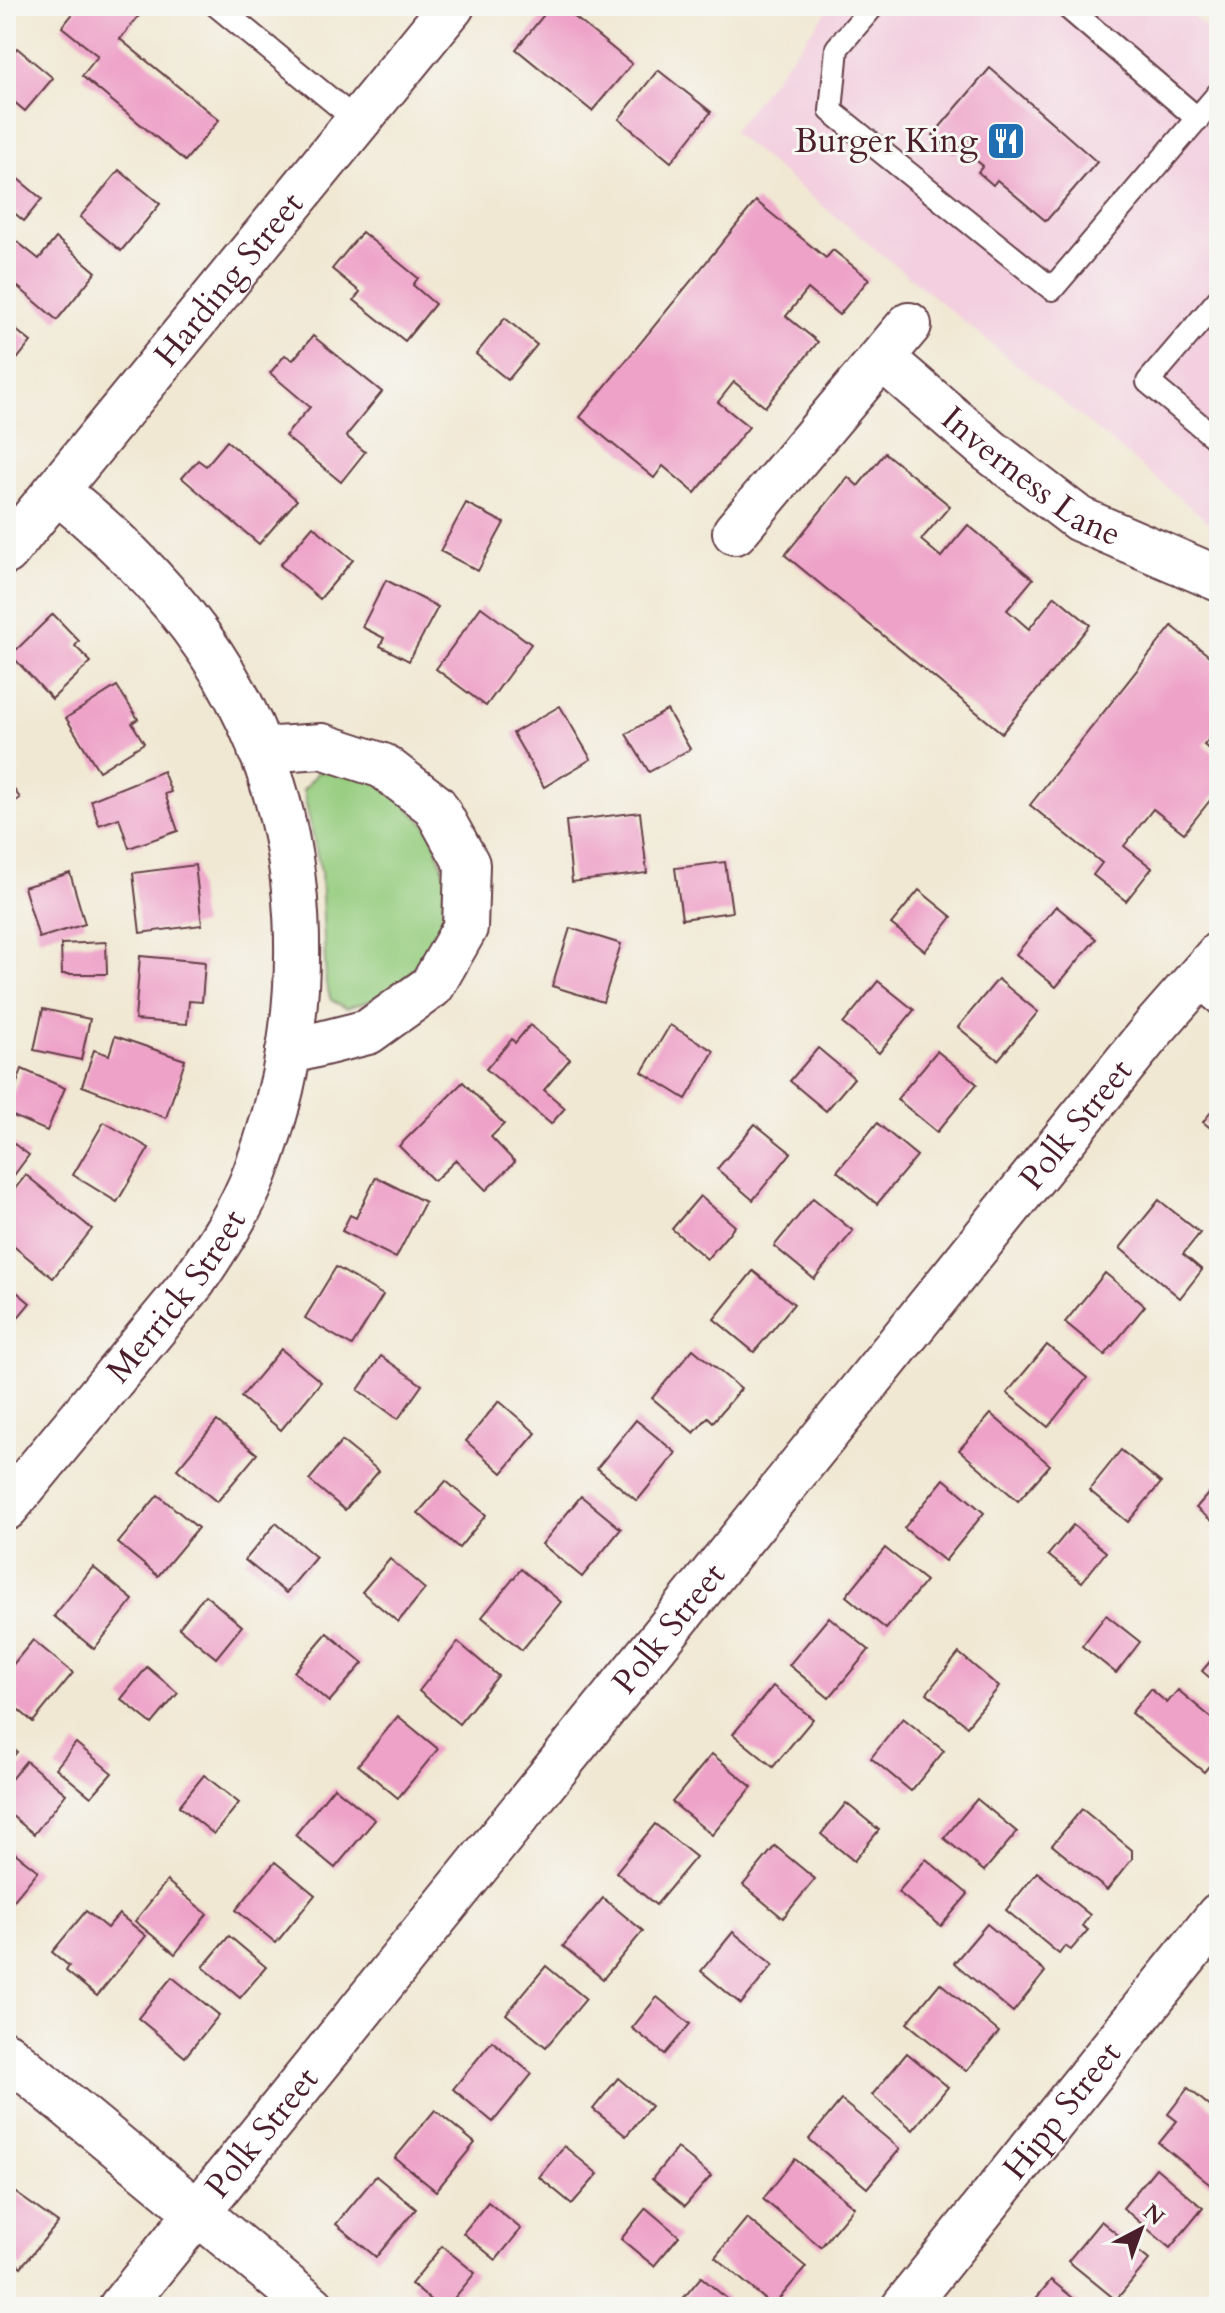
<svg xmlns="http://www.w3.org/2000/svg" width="1225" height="2313" viewBox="0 0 1225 2313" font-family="Cardo,serif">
	<rect width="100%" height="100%" fill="#f6f6f2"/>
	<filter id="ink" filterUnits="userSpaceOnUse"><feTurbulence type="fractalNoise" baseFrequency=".0125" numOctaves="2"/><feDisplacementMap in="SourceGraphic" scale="16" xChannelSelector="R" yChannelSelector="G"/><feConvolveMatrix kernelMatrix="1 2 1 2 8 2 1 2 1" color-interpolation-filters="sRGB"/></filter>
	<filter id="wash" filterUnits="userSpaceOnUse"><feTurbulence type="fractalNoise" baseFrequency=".006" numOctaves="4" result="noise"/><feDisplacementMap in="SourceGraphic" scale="32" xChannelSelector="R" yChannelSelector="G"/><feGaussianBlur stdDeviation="1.8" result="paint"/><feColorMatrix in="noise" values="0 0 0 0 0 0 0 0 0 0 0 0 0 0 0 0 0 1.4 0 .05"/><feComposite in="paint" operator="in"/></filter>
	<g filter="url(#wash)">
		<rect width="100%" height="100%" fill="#f1e8d3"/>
		<polygon fill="#f3cfdf" points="821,6 1180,6 1219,38 1219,530 732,132 827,11"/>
		<polygon fill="#97cd80" stroke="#707656" stroke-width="2" points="346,771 381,782 430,829 446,878 441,927 414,969 386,996 346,1008 331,1000 326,984 321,873 303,790 318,772"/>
		<g id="blocks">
			<g fill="#eea2c8">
				<polygon points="79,6 147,6 120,39 219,120 185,161 82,76 98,56 62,27"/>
				<polygon points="551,6 561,6 632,64 592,111 516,49"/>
				<polygon points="17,48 53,78 25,111 6,95 6,62"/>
				<polygon points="990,68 1097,162 1046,221 997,180 993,185 978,172 983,166 960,147 954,154 933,135"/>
				<polygon points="658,70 711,112 671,162 619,119"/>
				<polygon points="6,169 42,199 24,221 6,206"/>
				<polygon points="119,170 160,204 121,251 80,217"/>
				<polygon points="756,201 826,258 833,250 869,279 839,315 808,289 786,316 818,342 765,407 734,382 718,402 749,427 695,493 663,466 654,478 580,417"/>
				<polygon points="362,232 418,278 413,285 435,304 405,341 354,300 360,292 332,269"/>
				<polygon points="56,238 96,272 57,320 17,286 13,290 6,284 6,253 16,241 39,259"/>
				<polygon points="505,318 537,345 508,380 476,354"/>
				<polygon points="6,322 31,342 6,373"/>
				<polygon points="313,336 382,392 346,436 365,452 341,482 285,436 310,407 270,373 285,355 293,360"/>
				<polygon points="227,441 297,500 259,544 182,478 198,460 206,466"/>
				<polygon points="885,453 950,506 921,540 941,557 968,525 1033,579 1007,610 1029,629 1055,596 1090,625 1002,733 785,555 848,477 858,486"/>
				<polygon points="466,503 504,523 478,571 440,551"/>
				<polygon points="313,526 353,560 320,599 280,565"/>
				<polygon points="386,580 438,607 409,661 380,646 384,638 362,627"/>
				<polygon points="481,607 531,644 486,706 436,669"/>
				<polygon points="53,614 79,641 75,646 91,662 52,699 11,655"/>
				<polygon points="1172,626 1219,664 1219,727 1204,745 1219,757 1219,789 1184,833 1153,809 1124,846 1152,868 1126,901 1093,875 1102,863 1030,805"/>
				<polygon points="117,686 138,719 132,723 144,743 99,771 66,718"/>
				<polygon points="560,706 591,759 544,787 513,733"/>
				<polygon points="667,710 690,749 649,772 626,734"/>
				<polygon points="163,771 171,792 165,794 178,831 129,848 119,818 99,825 91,800"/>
				<polygon points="6,778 20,798 6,808"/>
				<polygon points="640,812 647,873 572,882 566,821"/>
				<polygon points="725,862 732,912 682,919 675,868"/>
				<polygon points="195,865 202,925 140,933 133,873"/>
				<polygon points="70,873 85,924 39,938 24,887"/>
				<polygon points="919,890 952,917 925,951 891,924"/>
				<polygon points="1056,906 1096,939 1056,987 1016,954"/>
				<polygon points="570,928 621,944 603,1002 552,986"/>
				<polygon points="106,942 107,974 62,974 61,944"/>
				<polygon points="140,956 205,962 202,1002 189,1001 187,1024 135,1020"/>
				<polygon points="998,979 1038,1012 998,1060 958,1027"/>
				<polygon points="878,981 914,1010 879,1053 843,1024"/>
				<polygon points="43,1009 90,1019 81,1060 34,1050"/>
				<polygon points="530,1025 570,1059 544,1090 565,1108 551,1124 486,1069 512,1039 515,1043"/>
				<polygon points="670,1025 714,1051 686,1099 642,1072"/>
				<polygon points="115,1036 185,1060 166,1118 82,1086 94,1050 109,1055"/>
				<polygon points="818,1048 854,1078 826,1111 790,1081"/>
				<polygon points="937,1051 977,1084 937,1132 897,1099"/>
				<polygon points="22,1069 65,1088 47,1131 6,1113"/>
				<polygon points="463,1082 504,1124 491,1137 515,1162 486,1190 456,1160 434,1181 399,1146"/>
				<polygon points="1219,1102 1219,1135 1203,1122"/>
				<polygon points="104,1122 149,1148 117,1202 73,1175"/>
				<polygon points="877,1123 917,1156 877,1204 837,1171"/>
				<polygon points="755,1124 791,1153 753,1200 717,1169"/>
				<polygon points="6,1138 29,1155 9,1182 6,1179"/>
				<polygon points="26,1175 92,1229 53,1278 6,1240 6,1200"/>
				<polygon points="376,1177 425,1202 396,1258 342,1231 350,1215 356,1218"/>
				<polygon points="700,1196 735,1226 707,1259 672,1229"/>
				<polygon points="813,1198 853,1231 814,1279 774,1246"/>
				<polygon points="1159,1200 1200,1233 1183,1254 1202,1270 1180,1298 1120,1248"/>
				<polygon points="336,1267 383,1295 352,1346 305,1318"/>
				<polygon points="753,1271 794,1304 754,1352 714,1319"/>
				<polygon points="1105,1273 1145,1306 1105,1355 1065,1322"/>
				<polygon points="6,1283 30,1303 6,1332"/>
				<polygon points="1047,1345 1087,1378 1048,1427 1007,1393"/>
				<polygon points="281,1349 321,1382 281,1430 241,1397"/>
				<polygon points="693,1349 741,1389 713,1422 708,1417 694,1433 652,1398"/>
				<polygon points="381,1356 422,1385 398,1419 358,1390"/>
				<polygon points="499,1401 536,1433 502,1473 466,1441"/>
				<polygon points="991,1414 1050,1465 1018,1501 959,1450"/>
				<polygon points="636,1420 676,1453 637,1501 597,1468"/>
				<polygon points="217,1421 257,1454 217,1502 177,1469"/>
				<polygon points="342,1441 379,1471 345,1510 309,1480"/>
				<polygon points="1121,1450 1161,1483 1128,1522 1089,1490"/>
				<polygon points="944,1479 984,1513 945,1561 904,1528"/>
				<polygon points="446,1481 486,1515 459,1548 418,1513"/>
				<polygon points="1219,1481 1219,1527 1196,1508"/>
				<polygon points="158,1495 198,1528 158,1576 118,1543"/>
				<polygon points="581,1496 621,1529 582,1577 542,1544"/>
				<polygon points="276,1523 316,1557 286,1593 245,1560"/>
				<polygon points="1073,1525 1106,1552 1082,1582 1048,1555"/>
				<polygon points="885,1548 926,1581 886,1629 846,1596"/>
				<polygon points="390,1559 425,1589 398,1622 362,1592"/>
				<polygon points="93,1567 133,1600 94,1649 54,1616"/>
				<polygon points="521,1569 561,1602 522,1650 482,1617"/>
				<polygon points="205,1595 242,1626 216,1658 179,1628"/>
				<polygon points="1106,1615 1140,1642 1116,1673 1082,1646"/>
				<polygon points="829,1617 869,1650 829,1698 789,1665"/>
				<polygon points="327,1633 363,1663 329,1702 294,1672"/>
				<polygon points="33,1640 73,1673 33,1722 6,1699 6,1673"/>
				<polygon points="458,1642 498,1676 459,1724 419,1691"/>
				<polygon points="1219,1651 1219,1686 1202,1671"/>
				<polygon points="959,1653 999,1687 967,1726 927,1693"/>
				<polygon points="147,1667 178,1693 152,1724 121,1699"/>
				<polygon points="773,1686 813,1719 773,1767 733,1734"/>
				<polygon points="1151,1689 1167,1703 1178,1690 1219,1724 1219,1754 1204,1772 1131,1713"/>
				<polygon points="398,1716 438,1749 398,1798 358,1765"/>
				<polygon points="903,1718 944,1751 911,1791 871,1758"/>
				<polygon points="6,1743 17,1752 6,1765"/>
				<polygon points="76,1743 112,1773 91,1797 56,1768"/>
				<polygon points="712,1754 752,1787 712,1835 672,1802"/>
				<polygon points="26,1761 66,1794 34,1834 6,1811 6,1785"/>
				<polygon points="204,1775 239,1803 214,1834 179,1806"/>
				<polygon points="334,1787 375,1820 335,1868 295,1835"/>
				<polygon points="977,1799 1017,1832 984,1871 944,1838"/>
				<polygon points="846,1803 879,1830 854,1861 821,1834"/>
				<polygon points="1082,1809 1132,1850 1132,1859 1107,1890 1052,1845"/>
				<polygon points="655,1824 696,1857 656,1905 616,1872"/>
				<polygon points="6,1846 38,1871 6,1910"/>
				<polygon points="775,1846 815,1879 783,1918 743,1885"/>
				<polygon points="926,1859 968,1894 941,1926 898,1892"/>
				<polygon points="275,1862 315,1895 276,1943 236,1910"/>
				<polygon points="1037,1872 1090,1915 1082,1926 1088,1930 1071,1950 1065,1946 1059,1954 1006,1910"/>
				<polygon points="167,1881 207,1914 175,1954 135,1921"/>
				<polygon points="603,1898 643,1931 603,1979 563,1946"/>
				<polygon points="86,1911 107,1928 119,1914 146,1936 97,1996 66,1971 69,1966 52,1952"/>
				<polygon points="987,1924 1045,1972 1013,2012 954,1963"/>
				<polygon points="733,1932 773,1965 741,2004 701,1971"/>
				<polygon points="229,1936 266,1967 240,1998 203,1967"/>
				<polygon points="546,1966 586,1999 546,2047 506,2014"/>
				<polygon points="172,1977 219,2015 185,2057 138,2018"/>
				<polygon points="940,1983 999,2032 966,2071 907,2023"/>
				<polygon points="657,1997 690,2024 665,2054 632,2028"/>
				<polygon points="492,2041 532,2074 493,2122 453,2089"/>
				<polygon points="907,2053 948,2087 913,2130 872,2095"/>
				<polygon points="618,2078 651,2106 626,2136 593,2109"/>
				<polygon points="1188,2088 1219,2114 1219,2192 1159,2143 1177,2121 1168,2114"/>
				<polygon points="841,2100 900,2149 867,2188 809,2139"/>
				<polygon points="435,2110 475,2143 436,2191 395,2158"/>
				<polygon points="564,2146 598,2174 572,2204 539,2177"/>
				<polygon points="677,2148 711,2176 685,2206 652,2179"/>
				<polygon points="795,2159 854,2207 821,2247 763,2199"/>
				<polygon points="1156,2168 1203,2208 1170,2248 1123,2208"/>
				<polygon points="376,2176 416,2209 376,2257 336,2224"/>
				<polygon points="6,2186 58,2223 21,2267 6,2255"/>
				<polygon points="488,2202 521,2229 496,2260 463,2233"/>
				<polygon points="646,2208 679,2236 654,2266 621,2239"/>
				<polygon points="747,2218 806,2267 773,2306 715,2257"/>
				<polygon points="1101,2221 1149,2260 1116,2300 1068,2261"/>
				<polygon points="442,2246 475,2273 447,2307 439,2307 411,2284"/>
				<polygon points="701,2277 737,2307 676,2307"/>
				<polygon points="1051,2280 1084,2307 1029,2307"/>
			</g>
		</g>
	</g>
	<g filter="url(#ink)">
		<use href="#blocks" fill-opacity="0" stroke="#633d44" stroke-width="2"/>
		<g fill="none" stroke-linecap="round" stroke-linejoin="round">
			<g stroke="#633d44" stroke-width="26">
				<g id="lane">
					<polyline points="217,6 358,122"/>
					<polyline points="873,6 837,48 831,111 1052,289 1219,93"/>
					<polyline points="1066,6 1198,119"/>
					<polyline points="1219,299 1148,382 1219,441"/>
					<polyline points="1194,983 1219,1004"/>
				</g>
			</g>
			<g stroke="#633d44" stroke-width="48">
				<g id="street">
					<path id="s1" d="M883,359L990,451L1079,519L1219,579"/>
					<polyline points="735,532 909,325"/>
					<path id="s2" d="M6,552L452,6"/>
					<polyline points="260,750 322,746 383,766 435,806 467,864 465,928 432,986 368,1032 288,1052"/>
					<path id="s3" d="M6,1508L193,1282C216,1248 242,1210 256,1171C317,1010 313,824 224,674C181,602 122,543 57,491"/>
					<polyline points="6,2054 312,2307"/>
					<path id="s4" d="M121,2307L1153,1029L1219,954"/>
					<path id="s5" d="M904,2307L1219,1915"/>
				</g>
			</g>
			<use href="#lane" stroke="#fff" stroke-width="22"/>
			<use href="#street" stroke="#fff" stroke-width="44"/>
		</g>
	</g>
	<defs>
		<g id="restaurant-square" transform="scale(2)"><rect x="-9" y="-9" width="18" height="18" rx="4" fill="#1f6fb2" stroke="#f6f6f2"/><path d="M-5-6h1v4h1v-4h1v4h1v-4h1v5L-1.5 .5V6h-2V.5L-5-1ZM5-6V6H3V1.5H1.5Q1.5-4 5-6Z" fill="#fff"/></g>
	</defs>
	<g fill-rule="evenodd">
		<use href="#restaurant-square" x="1006" y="141"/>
	</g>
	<g text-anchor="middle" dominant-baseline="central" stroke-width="6" stroke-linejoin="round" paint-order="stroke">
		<g font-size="34" fill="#4a1f2b" stroke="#f6f6f2" text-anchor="end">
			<text x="978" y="141">Burger King</text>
		</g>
		<g font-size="34" fill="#4a1f2b" stroke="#f6f6f2">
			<text stroke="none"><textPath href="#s2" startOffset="352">Harding Street</textPath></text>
			<text stroke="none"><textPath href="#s1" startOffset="190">Inverness Lane</textPath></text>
			<text stroke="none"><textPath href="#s4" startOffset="1520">Polk Street</textPath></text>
			<text stroke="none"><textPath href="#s3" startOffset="272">Merrick Street</textPath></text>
			<text stroke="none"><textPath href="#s4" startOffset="872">Polk Street</textPath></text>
			<text stroke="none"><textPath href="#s5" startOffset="252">Hipp Street</textPath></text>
			<text stroke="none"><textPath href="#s4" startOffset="224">Polk Street</textPath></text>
		</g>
	</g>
	<rect width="1225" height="2313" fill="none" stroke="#f6f6f2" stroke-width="32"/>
	<g transform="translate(1141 2229) rotate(41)" stroke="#f6f6f2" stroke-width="6" paint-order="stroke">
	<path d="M0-6L14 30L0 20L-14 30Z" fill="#4a1f2b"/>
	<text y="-12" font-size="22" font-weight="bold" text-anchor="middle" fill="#4a1f2b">N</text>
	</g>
</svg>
